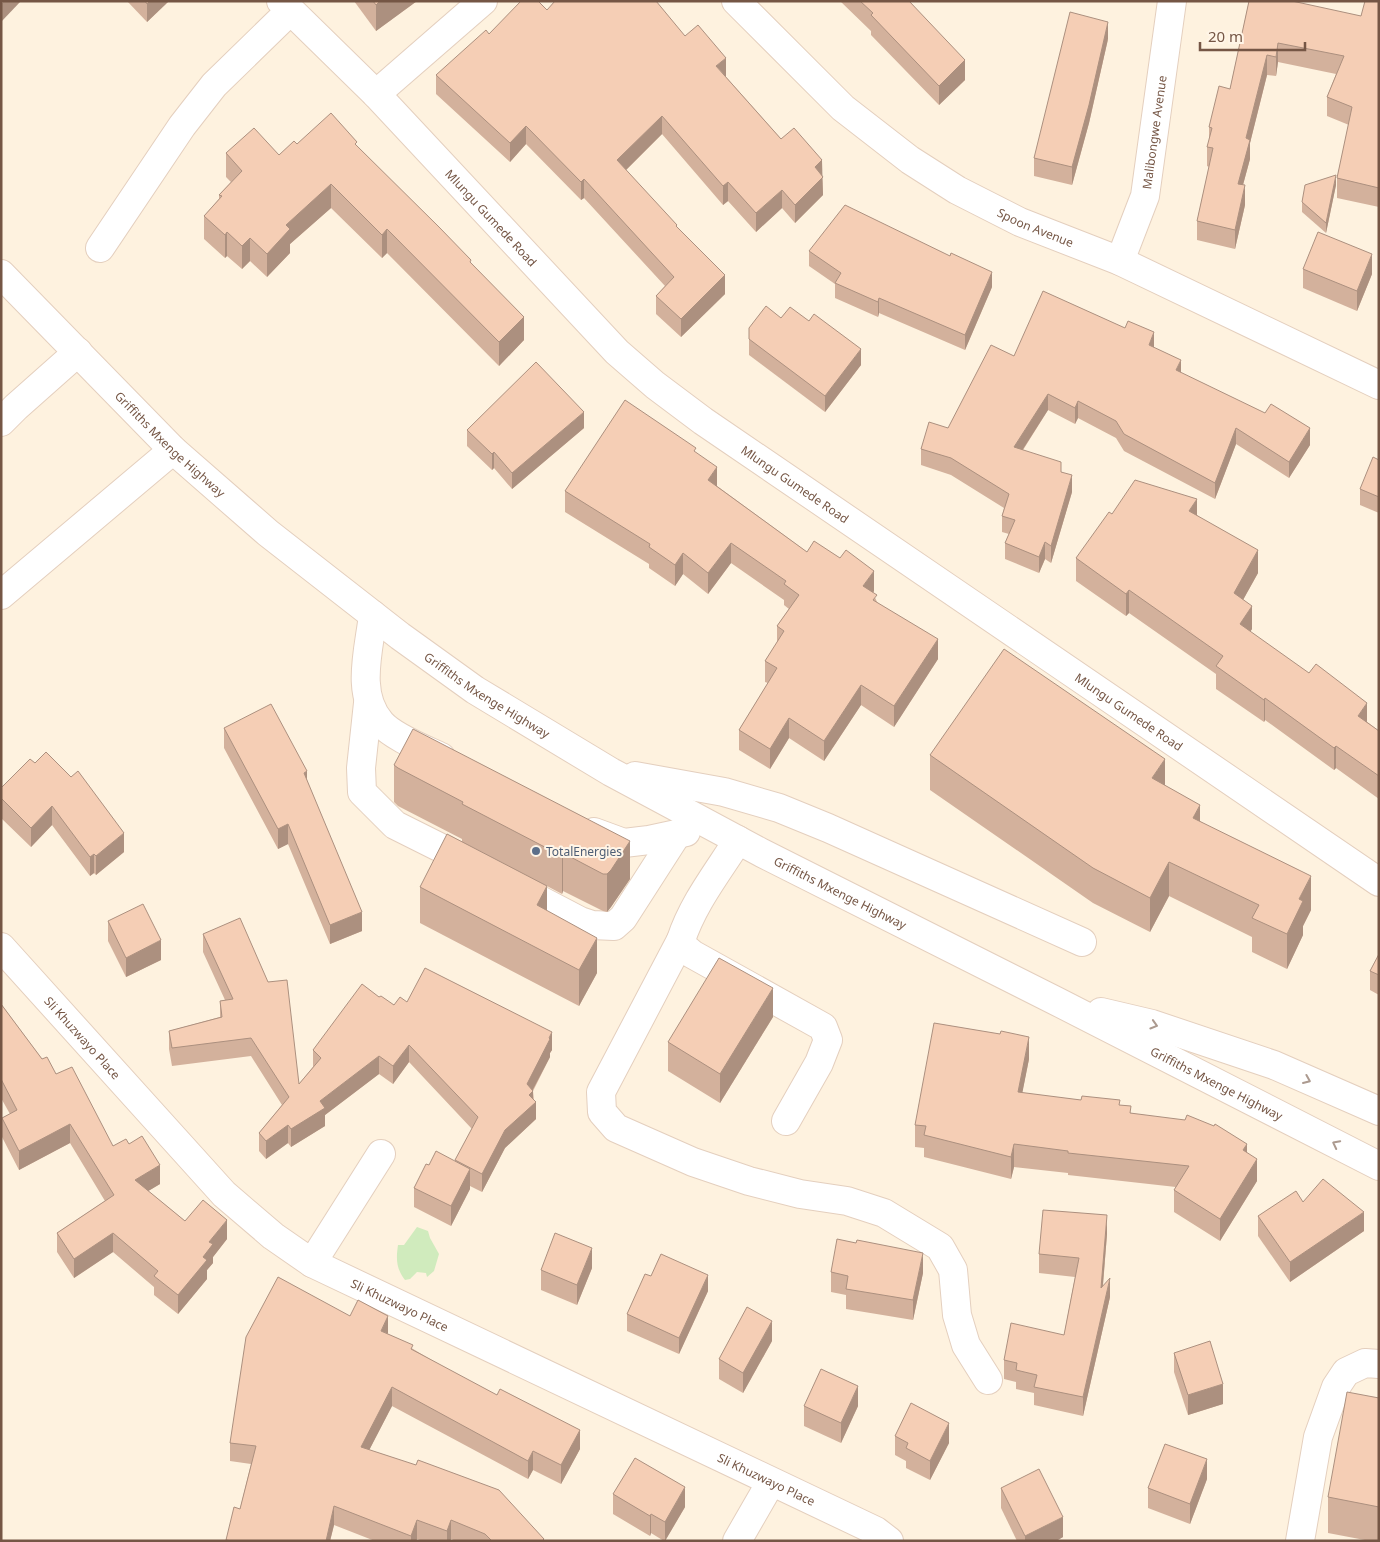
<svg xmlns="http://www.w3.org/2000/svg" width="1380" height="1542" viewBox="0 0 1380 1542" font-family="'Noto Sans',sans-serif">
	<rect width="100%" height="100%" fill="#fef2df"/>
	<path fill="#d0ebbd" d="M417,1227L428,1231L430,1238L439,1254L434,1271L427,1277L426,1273L417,1272L410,1279L405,1280C396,1268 396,1259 398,1245H404Z"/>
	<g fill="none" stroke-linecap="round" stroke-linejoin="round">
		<g stroke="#e4cfbe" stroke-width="30">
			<g id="minor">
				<path id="s1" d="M281,1L376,94L617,352L655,385L703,421L1379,882"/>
				<path id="s2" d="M736,1L843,108L910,160L957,190L1020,222L1120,261L1379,385"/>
				<polyline points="376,94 483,1"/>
				<polyline points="100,248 182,126 214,85 290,11"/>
				<path id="s3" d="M1120,261L1145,196L1172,1"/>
				<path id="s4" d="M1,274L173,450L268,533L400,636L475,690L611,772L762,853L1056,1001L1379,1166"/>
				<polyline points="1,422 16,407 78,352"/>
				<polyline points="1,595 173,450"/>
				<path d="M373,615C369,650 355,694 381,723C393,737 424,749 441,757"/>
				<polyline points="368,703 361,768 362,792 395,825 473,864"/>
				<polyline points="635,776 724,792 779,808 828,828 1082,942"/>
				<polyline points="594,832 624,843 649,840 686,832"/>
				<path d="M738,840C718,872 693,903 681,940L685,948L692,954L823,1027L828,1040L819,1063L786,1121"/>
				<polyline points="513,886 580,921 592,925 614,926 623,918 677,834"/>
				<polyline points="681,940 601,1092 602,1112 616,1128 693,1162 749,1181 800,1194 847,1201 884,1213 940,1247 953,1270 957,1315 966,1345 988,1380"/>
				<path id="s5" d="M1,947L224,1194L273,1236L312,1263L876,1531L889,1541"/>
				<polyline points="1101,1012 1152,1024 1274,1065 1379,1111"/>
				<polyline points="312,1263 381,1154"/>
				<polyline points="737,1541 771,1482"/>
				<polyline points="1300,1541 1318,1437 1336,1387 1346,1372 1365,1363 1379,1364"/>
			</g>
		</g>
		<use href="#minor" stroke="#fff" stroke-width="28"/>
	</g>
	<g fill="#d3b19c">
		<polygon points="127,1 169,1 147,22"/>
		<polygon points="354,1 417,1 376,31"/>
		<polygon points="840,1 909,1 965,80 939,105 871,35 871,31"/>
		<polygon points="1249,1 1361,16 1379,1 1379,207 1337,198 1337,178 1349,125 1327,116 1327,97 1336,74 1278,62 1276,76 1267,75 1250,143 1250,159 1243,185 1245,205 1235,249 1197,240 1197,221 1209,167 1207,166 1207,147 1209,141 1209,127 1230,89"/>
		<polygon points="547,10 685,36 726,77 781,139 822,176 823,195 795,223 782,208 756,232 728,201 723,205 662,134 626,170 677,227 725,294 681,337 656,314 656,296 665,286 584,198 581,200 526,144 510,162 436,94 436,75 489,34"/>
		<polygon points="1108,39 1089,123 1072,185 1034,176 1034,158"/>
		<polygon points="297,144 357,146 471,263 524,340 499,366 387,253 382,258 331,208 290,244 290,253 267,277 250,261 242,269 227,256 225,258 204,239 204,216 219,199 219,195 231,182 226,177 226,153 279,155"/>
		<polygon points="1336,185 1326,233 1302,212 1302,202"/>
		<polygon points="809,251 992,287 965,350 879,313 878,317 835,298 835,284 809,266"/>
		<polygon points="1303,269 1372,274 1357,311 1303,288"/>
		<polygon points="781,318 861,365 825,412 749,355 749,328"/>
		<polygon points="1154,348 1181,373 1310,445 1289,478 1236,444 1215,499 1124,451 1116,438 1078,418 1075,424 1048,410 1023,450 1061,472 1072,492 1051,563 1045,559 1039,573 1005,559 1005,543 1009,534 1002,532 1002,516 1004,508 951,475 921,465 921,449 948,428 1014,356"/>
		<polygon points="584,428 512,489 494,468 492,470 467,446 467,430"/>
		<polygon points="696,453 717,486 807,552 874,591 873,593 877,602 938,659 894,727 861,705 824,761 789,738 770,769 739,750 739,730 768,683 765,682 765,661 777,643 777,626 789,609 784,605 784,600 731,563 708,594 683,574 675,586 649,568 649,564 565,512 565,491"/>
		<polygon points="1379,460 1379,513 1360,505 1360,489"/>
		<polygon points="1112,514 1197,515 1258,573 1243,600 1252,629 1250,632 1379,731 1379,799 1336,768 1334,770 1265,720 1264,722 1216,689 1216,674 1129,613 1126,616 1076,581 1076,558"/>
		<polygon points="224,728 307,780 362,931 330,944 288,844 278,849 224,748"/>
		<polygon points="930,755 1165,785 1200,821 1311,910 1303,926 1303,935 1287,969 1252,952 1252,937 1169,896 1150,932 1093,903 930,790"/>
		<polygon points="35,763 124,852 96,875 94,873 90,876 52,825 31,847 1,818 1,788"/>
		<polygon points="394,765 630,879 611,907 607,912 603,911 563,891 562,894 547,886 547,911 597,973 579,1006 420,923 420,887 462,841 462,839 398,806 394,802"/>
		<polygon points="108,921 161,960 126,977 108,941"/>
		<polygon points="203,934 299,1084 313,1067 313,1050 379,997 394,1005 407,1002 552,1050 550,1053 550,1057 533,1091 536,1119 505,1148 482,1192 470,1186 470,1189 451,1226 414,1207 414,1188 429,1165 455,1161 472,1129 409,1062 393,1084 379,1074 325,1115 325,1126 291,1147 288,1143 266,1159 259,1151 259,1133 282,1105 251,1056 172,1066 169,1049 169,1031 220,1017 220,1001 225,1000 203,952"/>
		<polygon points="1379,954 1379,995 1370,990 1370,971"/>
		<polygon points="1,1004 42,1059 56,1074 113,1146 129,1144 160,1184 148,1191 185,1221 227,1239 213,1257 213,1263 207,1270 207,1279 178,1314 154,1295 154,1287 113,1252 74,1278 57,1252 57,1233 105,1201 70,1143 19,1170 2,1137 2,1118 10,1114 1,1098"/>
		<polygon points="773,1017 720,1103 668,1071 668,1042"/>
		<polygon points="1000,1034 1029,1059 1022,1093 1120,1105 1131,1113 1247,1153 1257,1181 1220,1241 1174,1212 1174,1190 1176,1187 1068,1175 1068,1173 1014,1167 1011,1179 924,1157 924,1148 915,1147 915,1125"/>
		<polygon points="1303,1202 1364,1231 1290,1282 1258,1236 1258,1216"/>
		<polygon points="1107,1234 1103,1286 1110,1297 1083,1416 1034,1405 1034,1393 1016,1389 1016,1382 1004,1379 1004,1360 1064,1335 1075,1277 1039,1273 1039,1254"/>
		<polygon points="856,1243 923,1273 913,1320 846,1309 846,1295 831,1292 831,1272"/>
		<polygon points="592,1268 577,1305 541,1290 541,1270"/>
		<polygon points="651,1276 708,1291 679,1354 627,1331 627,1314"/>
		<polygon points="350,1316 388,1334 580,1449 561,1484 533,1470 528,1479 392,1406 369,1450 544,1541 456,1541 451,1539 450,1541 423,1541 417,1539 416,1541 375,1541 334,1525 330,1541 226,1541 240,1509 251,1464 230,1461 230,1443"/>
		<polygon points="772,1341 743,1393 719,1379 719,1359"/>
		<polygon points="1174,1353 1223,1404 1188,1415 1174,1372"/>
		<polygon points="1379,1398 1379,1541 1370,1541 1328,1533 1328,1497"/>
		<polygon points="804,1406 858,1406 841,1443 804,1426"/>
		<polygon points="895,1436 949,1443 930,1480 906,1468 906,1461 895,1455"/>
		<polygon points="1207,1479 1190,1524 1148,1508 1148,1488"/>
		<polygon points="1001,1488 1063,1537 1056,1541 1017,1541 1001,1508"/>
		<polygon points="613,1494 685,1507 665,1541 664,1541 651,1533 650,1536 613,1514"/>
	</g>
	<g fill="#ac907f">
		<polygon points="4,1 21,1 1,22 1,4"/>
		<polygon points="150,1 169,1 147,22 147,4"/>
		<polygon points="380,1 417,1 376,31 376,5"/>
		<polygon points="1108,22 1108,39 1089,123 1072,185 1072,167"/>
		<polygon points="1278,43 1278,62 1276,76 1276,57"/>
		<polygon points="1267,55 1267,75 1250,143 1250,159 1238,203 1238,184 1246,138"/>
		<polygon points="726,58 726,77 716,66"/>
		<polygon points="965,60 965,80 939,105 939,86"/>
		<polygon points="662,116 662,134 617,179 617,160"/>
		<polygon points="526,126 526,144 510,162 510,143"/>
		<polygon points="822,160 823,195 795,223 795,205 815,167"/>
		<polygon points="1336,175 1336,185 1326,233 1326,223"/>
		<polygon points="584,179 584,198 581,200 581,182"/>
		<polygon points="728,182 728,201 723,205 723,186"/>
		<polygon points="331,184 331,208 290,244 290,253 267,277 267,254 286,225"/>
		<polygon points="1245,185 1245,205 1235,249 1235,230"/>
		<polygon points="782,190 782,208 756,232 756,213"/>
		<polygon points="387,229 387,253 382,258 382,235"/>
		<polygon points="227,232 227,256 225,258 225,235"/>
		<polygon points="250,238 250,261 242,269 242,246"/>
		<polygon points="1372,254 1372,274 1357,311 1357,291"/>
		<polygon points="992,272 992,287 965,350 965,335"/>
		<polygon points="725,275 725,294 681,337 681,319"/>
		<polygon points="879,298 879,313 878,317 878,302"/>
		<polygon points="524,317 524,340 499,366 499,342"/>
		<polygon points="1154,332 1154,349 1149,345"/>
		<polygon points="861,349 861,365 825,412 825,396"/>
		<polygon points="1181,360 1181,376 1176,370"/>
		<polygon points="1048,394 1048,410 1014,463 1014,447"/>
		<polygon points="1078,401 1078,418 1075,424 1075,408"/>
		<polygon points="584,412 584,428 512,489 512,473"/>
		<polygon points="1236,428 1236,444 1215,499 1215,483"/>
		<polygon points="1310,428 1310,445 1289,478 1289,462"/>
		<polygon points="494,452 494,468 492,470 492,454"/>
		<polygon points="717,467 717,488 708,480"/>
		<polygon points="1072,475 1072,492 1051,563 1051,546"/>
		<polygon points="1197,499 1197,522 1189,511"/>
		<polygon points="1045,542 1045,559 1039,573 1039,557"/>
		<polygon points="731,543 731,563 708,594 708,573"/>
		<polygon points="1258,550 1258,573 1234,616 1234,593"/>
		<polygon points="683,553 683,574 675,586 675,565"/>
		<polygon points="874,571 874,591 863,607 863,586"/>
		<polygon points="1129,590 1129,613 1126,616 1126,594"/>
		<polygon points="1252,606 1252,629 1240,647 1240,624"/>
		<polygon points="938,639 938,659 894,727 894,706"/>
		<polygon points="861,685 861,705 824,761 824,741"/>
		<polygon points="1265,698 1265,720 1264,722 1264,700"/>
		<polygon points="1367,703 1367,725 1358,716"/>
		<polygon points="789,718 789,738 770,769 770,749"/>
		<polygon points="1336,746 1336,768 1334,770 1334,748"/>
		<polygon points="1165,759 1165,794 1152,778"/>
		<polygon points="307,771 307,791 304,773"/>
		<polygon points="1200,805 1200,840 1193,818"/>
		<polygon points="52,806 52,825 31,847 31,828"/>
		<polygon points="288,824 288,844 278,849 278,829"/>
		<polygon points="124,833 124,852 96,875 96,856"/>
		<polygon points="630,841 630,879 611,907 607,912 607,874"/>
		<polygon points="563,853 563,891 562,894 562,856"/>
		<polygon points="94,854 94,873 90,876 90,857"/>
		<polygon points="1169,862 1169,896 1150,932 1150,898"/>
		<polygon points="1311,876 1311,910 1303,926 1303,935 1287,969 1287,934 1299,899"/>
		<polygon points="547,886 547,922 537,905"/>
		<polygon points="362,912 362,931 330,944 330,925"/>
		<polygon points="597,938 597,973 579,1006 579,970"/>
		<polygon points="161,940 161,960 126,977 126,958"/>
		<polygon points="773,988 773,1017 720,1103 720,1074"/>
		<polygon points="552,1032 552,1050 550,1053 550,1057 531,1093 533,1091 533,1104 536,1102 536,1119 505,1148 482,1192 482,1174"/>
		<polygon points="1029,1037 1029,1059 1018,1115 1018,1092"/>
		<polygon points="409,1045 409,1062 393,1084 393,1066"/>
		<polygon points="379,1056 379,1074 325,1115 325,1126 291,1147 291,1129 320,1101"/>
		<polygon points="70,1124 70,1143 19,1170 19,1151"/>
		<polygon points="288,1125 288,1143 266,1159 266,1141"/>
		<polygon points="1014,1144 1014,1167 1011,1179 1011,1157"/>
		<polygon points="1247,1144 1247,1166 1243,1150"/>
		<polygon points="1257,1159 1257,1181 1220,1241 1220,1219"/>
		<polygon points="160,1165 160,1184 135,1199 135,1180"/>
		<polygon points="470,1169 470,1189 451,1226 451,1206"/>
		<polygon points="1364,1212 1364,1231 1290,1282 1290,1262"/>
		<polygon points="1107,1215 1107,1234 1101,1307 1101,1288"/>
		<polygon points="227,1220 227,1239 213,1257 213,1263 207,1270 207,1279 178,1314 178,1295 203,1257 209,1242"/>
		<polygon points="113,1233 113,1252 74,1278 74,1259"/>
		<polygon points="592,1248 592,1268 577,1305 577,1285"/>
		<polygon points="923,1253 923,1273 913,1320 913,1300"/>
		<polygon points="708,1275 708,1291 679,1354 679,1338"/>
		<polygon points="1110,1278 1110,1297 1083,1416 1083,1397"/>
		<polygon points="388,1316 388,1334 381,1331"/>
		<polygon points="772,1321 772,1341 743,1393 743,1373"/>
		<polygon points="1223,1384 1223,1404 1188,1415 1188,1395"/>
		<polygon points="858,1386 858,1406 841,1443 841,1423"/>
		<polygon points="392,1387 392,1406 361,1466 361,1447"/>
		<polygon points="949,1423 949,1443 930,1480 930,1461"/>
		<polygon points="580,1430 580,1449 561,1484 561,1465"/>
		<polygon points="533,1451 533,1470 528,1479 528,1461"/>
		<polygon points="1207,1459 1207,1479 1190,1524 1190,1504"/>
		<polygon points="685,1487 685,1507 665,1541 665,1522"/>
		<polygon points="334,1506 334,1525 330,1541 326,1541"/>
		<polygon points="651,1514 651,1533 650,1536 650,1516"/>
		<polygon points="1063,1517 1063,1537 1056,1541 1025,1541 1025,1536"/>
		<polygon points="417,1520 417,1539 416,1541 411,1541 411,1536"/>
		<polygon points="451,1520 451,1539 450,1541 447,1541 447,1531"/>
	</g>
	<g fill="#f5ceb5" stroke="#ac907f">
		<polygon points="145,1 150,1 147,4"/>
		<polygon points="373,1 380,1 376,5"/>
		<polygon points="521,1 538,1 547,10 555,1 656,1 685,36 698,25 726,58 716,66 781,139 794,128 822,160 815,167 823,177 795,205 782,190 756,213 728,182 723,186 662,116 617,160 677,225 676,226 725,275 681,319 656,296 674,277 584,179 581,182 526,126 510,143 436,75 486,30 489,34"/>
		<polygon points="860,1 909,1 965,60 939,86 871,15 873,13"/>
		<polygon points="1249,1 1292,1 1361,16 1365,1 1379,1 1379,188 1337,178 1352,107 1327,97 1344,56 1278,43 1276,57 1267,55 1246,138 1250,140 1238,184 1245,185 1235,230 1197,221 1213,148 1207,147 1212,128 1209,127 1219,86 1230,89"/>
		<polygon points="1070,12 1108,22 1089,105 1072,167 1034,158"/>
		<polygon points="331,113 357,142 355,144 439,227 471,260 470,262 524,317 499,342 387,229 382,235 331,184 286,225 290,229 267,254 250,238 242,246 227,232 225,235 204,216 222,196 219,195 242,171 226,153 254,128 279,155 294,141 297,144"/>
		<polygon points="1336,175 1326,223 1302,202 1305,185"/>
		<polygon points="845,205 950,256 951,253 992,272 965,335 879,298 878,302 835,283 841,273 809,251"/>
		<polygon points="1318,232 1372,254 1357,291 1303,269"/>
		<polygon points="1043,291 1125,328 1128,321 1154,332 1149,345 1181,360 1176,370 1265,413 1271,404 1310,428 1289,462 1236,428 1215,483 1124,434 1116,421 1078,401 1075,408 1048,394 1014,447 1061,462 1061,472 1072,475 1051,546 1045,542 1039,557 1005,543 1015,520 1002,516 1009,494 951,458 921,449 929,422 948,428 991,345 1014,356"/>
		<polygon points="766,306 781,318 790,307 809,321 814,314 861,349 825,396 749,339 749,328"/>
		<polygon points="536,362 584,412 512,473 494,452 492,454 467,430"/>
		<polygon points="625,400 696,448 694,451 717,467 708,480 807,552 814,541 840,558 846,550 874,571 863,586 877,595 873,600 938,639 894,706 861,685 824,741 789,718 770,749 739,730 777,668 765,661 784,631 777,626 799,595 784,584 786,581 731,543 708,573 683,553 675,565 649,547 650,544 565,491"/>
		<polygon points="1373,457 1379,460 1379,497 1360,489"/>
		<polygon points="1135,480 1197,499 1189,511 1258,550 1234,593 1252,606 1240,624 1309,673 1316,664 1367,703 1358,716 1379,731 1379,776 1336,746 1334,748 1265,698 1264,700 1216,666 1223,656 1129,590 1126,594 1076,558 1109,512 1112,514"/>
		<polygon points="1004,649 1165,759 1152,778 1200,805 1193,818 1311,876 1299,899 1303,901 1287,934 1252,918 1259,905 1169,862 1150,898 1093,868 930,755"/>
		<polygon points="271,704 307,771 304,773 362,912 330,925 288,824 278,829 224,728"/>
		<polygon points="413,729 630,841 611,870 607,874 603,874 563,853 562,856 462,804 463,802 398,768 394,765"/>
		<polygon points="46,752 71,777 78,771 124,833 96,856 94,854 90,857 52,806 31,828 1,798 1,788 30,759 35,763"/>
		<polygon points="447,834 547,886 537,905 597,938 579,970 420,887"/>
		<polygon points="143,904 161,940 126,958 108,921"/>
		<polygon points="240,918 268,982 287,980 299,1084 321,1058 313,1050 362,984 379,997 381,996 394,1005 400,997 407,1002 425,968 552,1032 549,1038 550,1039 527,1084 533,1091 529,1095 536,1102 505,1130 482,1174 455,1160 478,1117 409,1045 393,1066 379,1056 320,1101 325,1108 291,1129 288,1125 266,1141 259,1133 289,1097 251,1038 172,1048 169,1031 222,1017 220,1001 233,999 203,934"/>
		<polygon points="1379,954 1379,975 1370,971"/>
		<polygon points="719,958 773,988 720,1074 668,1042"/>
		<polygon points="1,1004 42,1059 47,1057 56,1074 72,1067 113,1146 126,1139 129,1144 142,1136 160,1165 135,1180 185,1221 203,1200 227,1220 209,1242 213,1244 203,1257 207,1260 178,1295 154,1276 158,1271 113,1233 74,1259 57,1233 114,1195 70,1124 19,1151 2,1118 17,1110 1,1079"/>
		<polygon points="934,1023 1000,1034 1001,1031 1029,1037 1018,1092 1081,1100 1082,1096 1120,1100 1119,1105 1131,1106 1130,1113 1185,1120 1187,1115 1214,1126 1215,1124 1247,1144 1243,1150 1257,1159 1220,1219 1174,1190 1189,1166 1068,1153 1068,1151 1014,1144 1011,1157 924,1135 926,1126 915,1125"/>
		<polygon points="436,1151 470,1169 451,1206 414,1188 426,1164 429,1165"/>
		<polygon points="1323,1179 1364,1212 1290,1262 1258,1216 1296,1191 1303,1202"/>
		<polygon points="1043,1210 1107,1215 1101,1288 1110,1278 1083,1397 1034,1387 1037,1375 1016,1370 1017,1363 1004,1360 1011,1323 1064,1335 1079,1258 1039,1254"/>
		<polygon points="555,1233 592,1248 577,1285 541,1270"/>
		<polygon points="837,1239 856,1243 857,1240 923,1253 913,1300 846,1289 848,1276 831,1272"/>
		<polygon points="661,1254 708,1275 679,1338 627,1314 645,1274 651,1276"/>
		<polygon points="278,1277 350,1316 358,1300 388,1316 381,1331 413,1345 411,1349 497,1395 500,1389 580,1430 561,1465 533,1451 528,1461 392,1387 361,1447 416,1465 418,1460 499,1490 544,1539 542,1541 492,1541 485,1534 451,1520 447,1531 417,1520 411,1536 334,1506 326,1541 232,1541 226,1540 234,1507 240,1509 256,1446 230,1443 246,1337"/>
		<polygon points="747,1307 772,1321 743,1373 719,1359"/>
		<polygon points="1210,1341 1223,1384 1188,1395 1174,1353"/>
		<polygon points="821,1369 858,1386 841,1423 804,1406"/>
		<polygon points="1347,1392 1379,1398 1379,1507 1328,1497"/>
		<polygon points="911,1403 949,1423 930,1461 906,1448 908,1443 895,1436"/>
		<polygon points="1165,1444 1207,1459 1190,1504 1148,1488"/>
		<polygon points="635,1458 685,1487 665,1522 651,1514 650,1516 613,1494"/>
		<polygon points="1039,1469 1063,1517 1025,1536 1001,1488"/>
	</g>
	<defs><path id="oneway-chevron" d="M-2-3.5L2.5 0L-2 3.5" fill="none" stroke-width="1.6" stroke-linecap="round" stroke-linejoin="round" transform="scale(1.25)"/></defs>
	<g stroke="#ac9a8f">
		<use href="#oneway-chevron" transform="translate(1154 1025) rotate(17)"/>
		<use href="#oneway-chevron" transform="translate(1307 1080) rotate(23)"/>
		<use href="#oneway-chevron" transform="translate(1336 1144) rotate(-153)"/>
	</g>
	<circle fill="#5c6f8a" stroke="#fff5e7" stroke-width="2" cx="536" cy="851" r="5"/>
	<g text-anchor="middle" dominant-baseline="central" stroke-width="4" stroke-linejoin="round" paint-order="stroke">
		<g font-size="12" fill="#755645" stroke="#fff5e7">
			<text stroke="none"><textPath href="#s3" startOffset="134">Malibongwe Avenue</textPath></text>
			<text stroke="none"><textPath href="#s1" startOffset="302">Mlungu Gumede Road</textPath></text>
			<text stroke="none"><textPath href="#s2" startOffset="379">Spoon Avenue</textPath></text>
			<text stroke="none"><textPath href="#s4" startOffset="240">Griffiths Mxenge Highway</textPath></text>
			<text stroke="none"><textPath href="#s1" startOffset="708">Mlungu Gumede Road</textPath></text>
			<text stroke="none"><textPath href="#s4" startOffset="645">Griffiths Mxenge Highway</textPath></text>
			<text stroke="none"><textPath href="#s1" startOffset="1112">Mlungu Gumede Road</textPath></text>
			<text stroke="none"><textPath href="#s4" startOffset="1050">Griffiths Mxenge Highway</textPath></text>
			<text stroke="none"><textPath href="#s5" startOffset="122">Sli Khuzwayo Place</textPath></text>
			<text stroke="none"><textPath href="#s4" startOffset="1472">Griffiths Mxenge Highway</textPath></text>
			<text stroke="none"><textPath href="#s5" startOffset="542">Sli Khuzwayo Place</textPath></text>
			<text stroke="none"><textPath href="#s5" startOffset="948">Sli Khuzwayo Place</textPath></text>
		</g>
		<g font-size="12" fill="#4e5e75" stroke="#fff5e7" text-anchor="start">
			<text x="546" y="851">TotalEnergies</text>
		</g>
	</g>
	<rect width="1380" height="1542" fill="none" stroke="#755645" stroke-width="5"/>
	<path d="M1200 42v8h105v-8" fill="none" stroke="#755645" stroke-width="2.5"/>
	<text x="1208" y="42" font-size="15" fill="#755645" stroke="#fff5e7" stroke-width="4" paint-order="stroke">20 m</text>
</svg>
